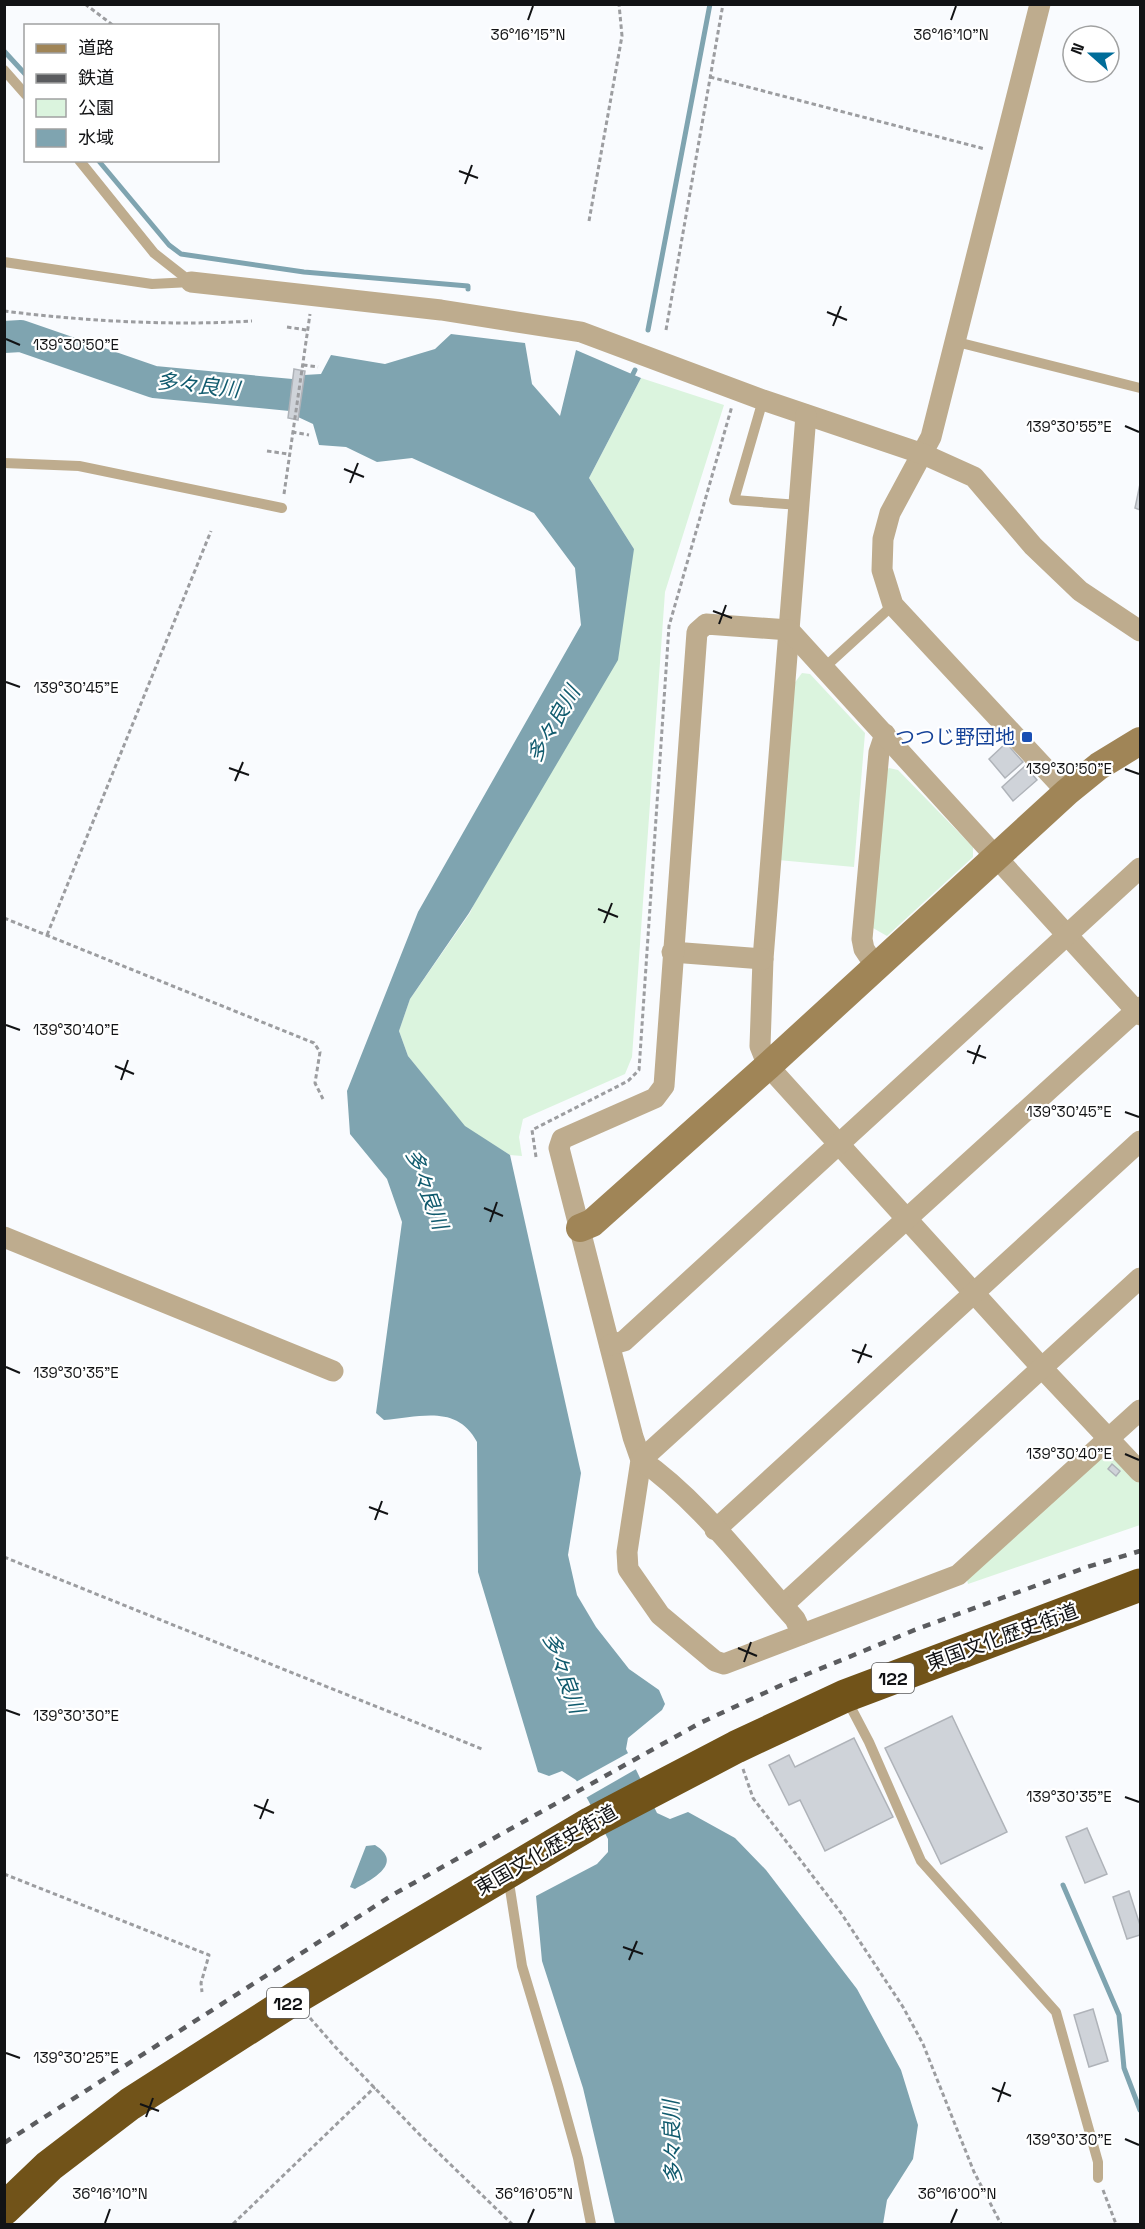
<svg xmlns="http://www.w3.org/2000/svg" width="1145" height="2229" viewBox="0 0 1145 2229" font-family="'Space Grotesk','Noto Sans JP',sans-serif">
	<rect width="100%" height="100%" fill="#f9fbfe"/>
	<g fill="#dbf4de">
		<polygon points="641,378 724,405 665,592 632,1057 625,1074 523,1119 519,1137 522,1156 510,1155 465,1127 408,1056 399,1031 410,999 470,913 634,549 589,478"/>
		<polygon points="802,673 810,674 865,733 854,867 778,860 793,685"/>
		<polygon points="889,768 898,770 973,847 973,857 887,936 873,928 885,771"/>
		<polygon points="1101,1454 1114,1455 1140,1483 1140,1525 968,1584 967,1580"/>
	</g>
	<g fill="#7fa4b0">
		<path d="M451,334L525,343L532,384L560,416L576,350L641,378L589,478L634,549L618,660L469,913L410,999L399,1031L408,1056L465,1126L510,1155L581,1473L568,1555L577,1595L596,1627L629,1669L659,1690L665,1704L662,1710L628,1738L626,1749L657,1813L670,1819L688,1812L735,1838L766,1870L857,1989L901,2070L918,2125L913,2159L887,2200L883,2224H615L583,2088L542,1961L536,1896L597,1864L608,1852V1839L588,1800L576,1780L562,1771L549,1776L538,1772L478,1572L477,1442C457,1404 420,1417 384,1420L376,1413L402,1222L387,1179L350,1134L347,1091L418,912L581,625L575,568L534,513L412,458L377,462L346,447L319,445L313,424L298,417L304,375L321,374L331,355L385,364L435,349Z"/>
		<path d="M375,1845C404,1863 373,1879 355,1889L350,1887L366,1846Z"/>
	</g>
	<polygon fill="#f9fbfe" points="630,1752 638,1768 584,1799 574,1783"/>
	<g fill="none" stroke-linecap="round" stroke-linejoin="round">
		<g stroke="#7fa4b0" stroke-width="5">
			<polyline points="4,51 26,75"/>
			<polyline points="98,160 169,245 181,254 304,272 468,286 468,289"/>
			<polyline points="648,330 710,4"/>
			<polyline points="630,380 635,370"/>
			<polyline points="1063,1885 1119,2015 1124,2068 1140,2110"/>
		</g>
		<polyline stroke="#7fa4b0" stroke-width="32" points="4,337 21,336 154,382 291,395"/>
	</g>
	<g fill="#cfd3d9" stroke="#afb3b9" stroke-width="1.5">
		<polygon points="294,369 305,371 298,420 288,418"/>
		<polygon points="1140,484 1140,510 1135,508"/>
		<polygon points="1006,743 1023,762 1005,778 989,759"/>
		<polygon points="1025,766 1037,780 1013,801 1002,787"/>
		<polygon points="1112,1464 1120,1471 1116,1476 1108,1469"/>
		<polygon points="952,1716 1007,1832 941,1864 885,1748"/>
		<polygon points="854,1738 893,1817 825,1851 800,1800 789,1805 769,1765 789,1755 795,1767"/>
		<polygon points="1087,1828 1107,1874 1085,1883 1066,1837"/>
		<polygon points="1129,1891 1140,1925 1140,1935 1127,1939 1113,1897"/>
		<polygon points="1093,2009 1108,2061 1089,2067 1074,2015"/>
	</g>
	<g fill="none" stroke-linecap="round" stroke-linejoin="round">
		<g stroke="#9c9da0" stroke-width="3" stroke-dasharray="4.5 3" stroke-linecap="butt">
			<polyline points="85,4 114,26"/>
			<polyline points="710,77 985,149"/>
			<polyline points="589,221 622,36 619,4"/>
			<path d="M4,311C83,321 172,326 252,321"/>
			<polyline points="287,327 307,330"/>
			<polyline points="666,330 723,4"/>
			<polyline points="303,365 318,367"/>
			<polyline points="292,432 309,435"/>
			<polyline points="267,451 288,454"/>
			<polyline points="284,494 310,314"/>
			<polyline points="4,918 314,1043 320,1052 315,1083 323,1099"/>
			<polyline points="47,935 211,531"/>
			<polyline points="536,1157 532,1130 628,1081 639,1070 669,626 732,406"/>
			<polyline points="4,1557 482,1749"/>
			<polyline points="743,1769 753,1798 841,1913 903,2007 923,2044 974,2172 1001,2224"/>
			<polyline points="4,1874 209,1955 201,1983 202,1992"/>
			<polyline points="310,2018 338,2050 420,2135 512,2224"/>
			<polyline points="1103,2190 1116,2224"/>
			<polyline points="233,2224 375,2087"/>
		</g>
		<g stroke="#beac8e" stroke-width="10">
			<polyline points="4,70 26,95"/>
			<polyline points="79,160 154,253 191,282"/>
			<polyline points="4,262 152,284 191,282"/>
			<polyline points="957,342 1140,388"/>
			<polyline points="763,400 734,500 799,505"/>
			<polyline points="4,463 79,466 282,508"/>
			<polyline points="825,667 893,605"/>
			<polyline points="847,1700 869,1742 921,1861 1056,2012 1098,2162 1098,2178"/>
			<polyline points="506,1879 510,1889 522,1966 558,2086 578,2158 591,2224"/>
		</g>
		<g stroke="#beac8e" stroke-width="21">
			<polyline points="1040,4 931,437 890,513 883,539 882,570 893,605 1067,792"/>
			<polyline points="191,282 441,310 581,332 763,400 923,454 974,477 1033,546 1080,591 1140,631"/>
			<polyline points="806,415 763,959 760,1046 768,1066 1042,1368 1140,1472"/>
			<polyline points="672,952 763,959"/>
			<polyline points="876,967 864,949 862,939 879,752 885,734"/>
			<polyline points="1140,1015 789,630 706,624 697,632 664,1086 655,1098 562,1139 559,1148 633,1437 641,1460 627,1552 628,1569 660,1615 715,1661 724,1664 958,1575 1140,1410"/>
			<polyline points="4,1237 333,1371"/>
			<polyline points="610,1345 624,1341 1140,868"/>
			<polyline points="715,1530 1140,1141"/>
			<polyline points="783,1605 1140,1278"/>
			<path d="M802,1634L795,1619C747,1566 699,1500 641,1460L1140,1007"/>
		</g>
		<polyline stroke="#a08557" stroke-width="28" points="580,1228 592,1223 768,1066 1067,792 1099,766 1140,741"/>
		<polyline stroke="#715319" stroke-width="33" points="4,2209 49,2166 130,2104 297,1997 591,1823 736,1747 845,1696 1140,1585"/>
		<polyline stroke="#5b5c5f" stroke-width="4.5" stroke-dasharray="8 8" stroke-linecap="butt" points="4,2143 394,1894 700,1723 788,1682 917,1629 1087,1567 1140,1551"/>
	</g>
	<path fill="none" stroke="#121315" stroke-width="2" d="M528,20L533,6M951,20L956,6M459,171L478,178M465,184L472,165M827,312L847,320M833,326L841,306M6,339L20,345M1125,426L1139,432M344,469L364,477M350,483L358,463M713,611L732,618M719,624L726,605M6,682L20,687M229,768L249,775M1125,769L1139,774M235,781L243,762M598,909L618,917M604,923L612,903M6,1025L20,1030M967,1051L986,1058M973,1064L980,1045M115,1066L134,1074M121,1080L128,1060M1125,1112L1139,1117M484,1208L503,1216M490,1222L497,1202M852,1350L872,1357M858,1363L866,1344M6,1367L20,1373M1125,1454L1139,1460M369,1507L388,1514M375,1520L382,1501M738,1648L757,1656M744,1662L751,1642M6,1710L20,1715M1125,1797L1139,1802M254,1805L274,1813M260,1819L268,1799M623,1947L643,1954M629,1960L637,1941M6,2053L20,2058M992,2088L1011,2096M998,2102L1005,2082M140,2104L159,2111M146,2117L153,2098M1125,2139L1139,2145M105,2223L110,2209M528,2223L534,2209M951,2223L957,2209"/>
	<rect fill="#1a4fb4" stroke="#fff" stroke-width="2" x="1021" y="731" width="12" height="12" rx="3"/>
	<g text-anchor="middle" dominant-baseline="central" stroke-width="4.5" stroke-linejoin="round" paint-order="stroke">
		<g fill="#fff" stroke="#595a5b" stroke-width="1.5">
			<rect x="872" y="1663" width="42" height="30" rx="4.5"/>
			<rect x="267" y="1988" width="42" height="30" rx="4.5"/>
		</g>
		<g font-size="18" font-weight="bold" fill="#121315">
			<text x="893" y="1678">122</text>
			<text x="288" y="2003">122</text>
		</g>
		<g font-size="20" fill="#164399" stroke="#fff" text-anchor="end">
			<text x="1015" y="737">つつじ野団地</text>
		</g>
		<g font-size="20" fill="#121315" stroke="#fff">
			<text transform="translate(1002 1637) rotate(-20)">東国文化歴史街道</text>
			<text transform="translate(546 1850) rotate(-30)">東国文化歴史街道</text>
		</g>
		<g font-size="21" font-style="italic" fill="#115b6e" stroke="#fff">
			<text transform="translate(198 385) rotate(6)">多々良川</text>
			<text transform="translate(553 724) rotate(-60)">多々良川</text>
			<text transform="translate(427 1189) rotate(70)">多々良川</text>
			<text transform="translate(564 1673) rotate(70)">多々良川</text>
			<text transform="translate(672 2142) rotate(-92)">多々良川</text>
		</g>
	</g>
	<g font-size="15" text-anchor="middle" fill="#121315" stroke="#fff" stroke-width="4.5" stroke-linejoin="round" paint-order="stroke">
		<text x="528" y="40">36°16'15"N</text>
		<text x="951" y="40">36°16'10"N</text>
		<text x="76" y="350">139°30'50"E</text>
		<text x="1069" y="432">139°30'55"E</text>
		<text x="76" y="693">139°30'45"E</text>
		<text x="1069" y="774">139°30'50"E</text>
		<text x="76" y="1035">139°30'40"E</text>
		<text x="1069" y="1117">139°30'45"E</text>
		<text x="76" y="1378">139°30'35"E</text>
		<text x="1069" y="1459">139°30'40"E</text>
		<text x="76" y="1721">139°30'30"E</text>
		<text x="1069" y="1802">139°30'35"E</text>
		<text x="76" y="2063">139°30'25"E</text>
		<text x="1069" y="2145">139°30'30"E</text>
		<text x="110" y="2199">36°16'10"N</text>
		<text x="534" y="2199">36°16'05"N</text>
		<text x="957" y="2199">36°16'00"N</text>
	</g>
	<rect width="1145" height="2229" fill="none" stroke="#121315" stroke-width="12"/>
	<rect x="24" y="24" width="195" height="138" fill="#ffffff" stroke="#a0a1a1" stroke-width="1.5"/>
	<rect x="36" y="44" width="30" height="9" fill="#a08557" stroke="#a0a1a1" stroke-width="1.5"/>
	<text x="78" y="54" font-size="18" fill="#121315">道路</text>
	<rect x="36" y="74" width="30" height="9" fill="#5b5c5f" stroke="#a0a1a1" stroke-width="1.5"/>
	<text x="78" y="84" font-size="18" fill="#121315">鉄道</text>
	<rect x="36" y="99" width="30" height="18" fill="#dbf4de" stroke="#a0a1a1" stroke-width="1.5"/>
	<text x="78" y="114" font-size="18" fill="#121315">公園</text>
	<rect x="36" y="129" width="30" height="18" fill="#7fa4b0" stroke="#a0a1a1" stroke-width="1.5"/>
	<text x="78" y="144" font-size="18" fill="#121315">水域</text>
	<g transform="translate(1091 54) rotate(291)"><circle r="28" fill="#ffffff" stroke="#a0a1a1" stroke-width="1.5"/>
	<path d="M0-4.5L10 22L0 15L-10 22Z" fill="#006d99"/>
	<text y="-9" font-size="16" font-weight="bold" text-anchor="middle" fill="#121315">N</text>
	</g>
</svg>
